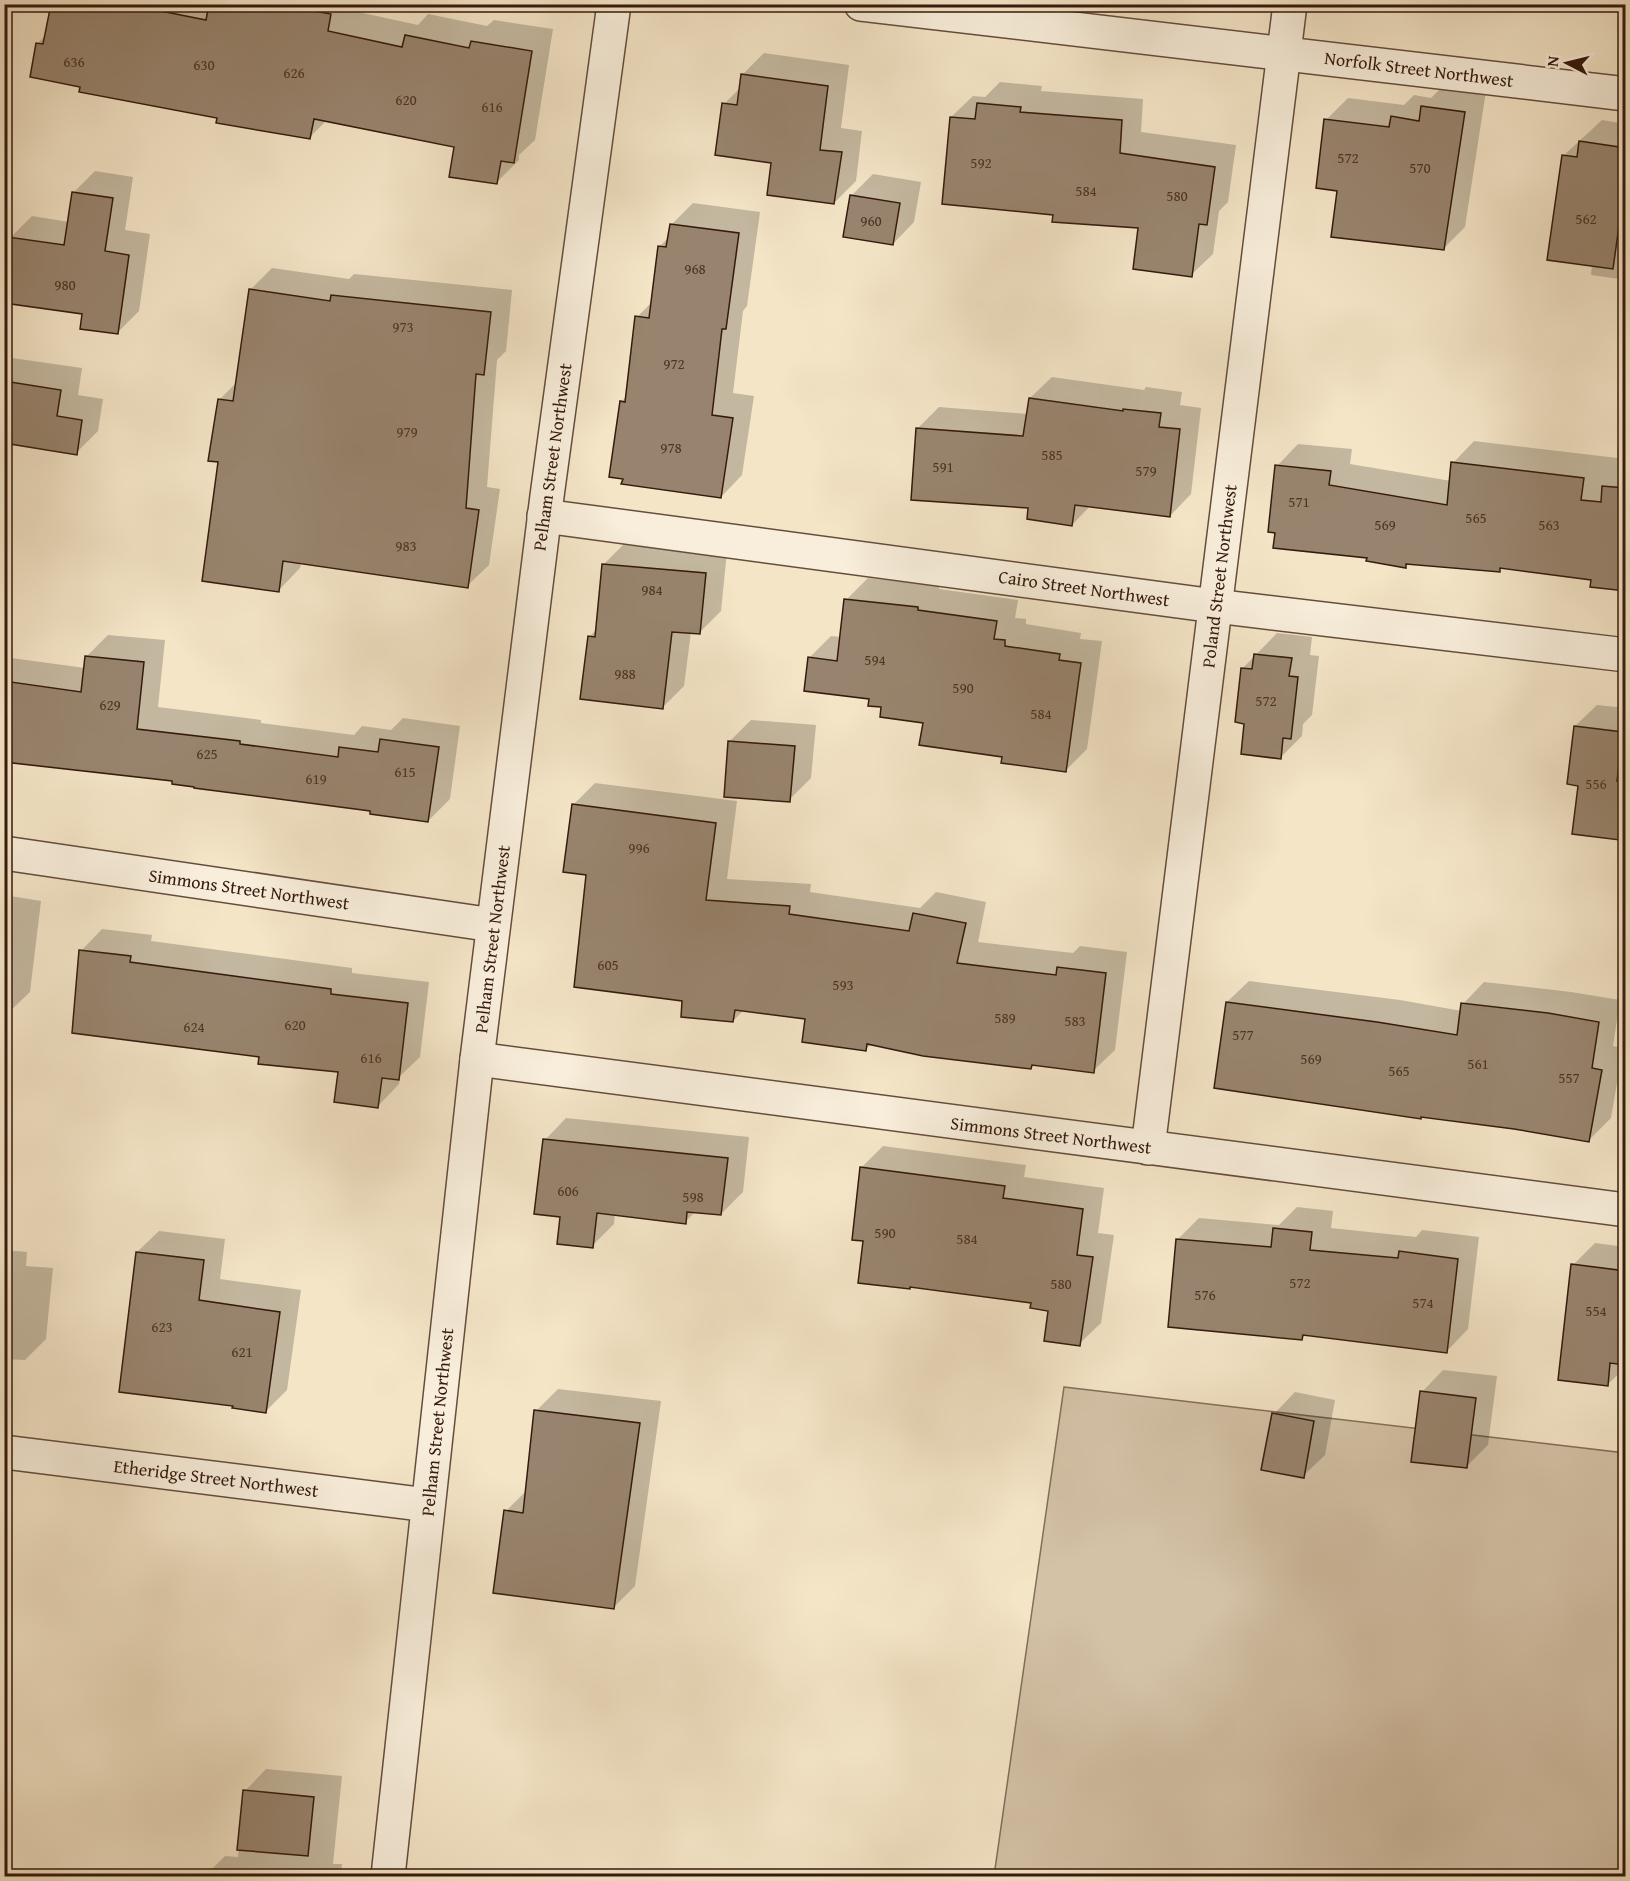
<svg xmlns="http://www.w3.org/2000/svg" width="1630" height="1881" viewBox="0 0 1630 1881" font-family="'Gentium Book Plus',serif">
	<rect width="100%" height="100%" fill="#f4e5c7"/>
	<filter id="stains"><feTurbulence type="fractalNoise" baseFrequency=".00333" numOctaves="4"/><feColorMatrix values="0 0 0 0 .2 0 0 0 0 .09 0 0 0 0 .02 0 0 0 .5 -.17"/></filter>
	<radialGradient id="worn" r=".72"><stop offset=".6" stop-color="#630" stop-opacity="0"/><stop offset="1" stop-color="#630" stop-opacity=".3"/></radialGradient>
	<polygon fill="#d4c2a7" stroke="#846e5a" stroke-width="1.5" points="1064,1387 1625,1453 1625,1876 994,1876"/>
	<g fill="#0003">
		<polygon points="53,4 350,4 349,10 418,25 428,14 487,26 494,20 553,29 535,140 519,155 519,160 497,182 455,145 327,120 310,137 82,86 37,44 47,34"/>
		<polygon points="764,53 849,65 841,128 862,131 856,181 834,203 724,104 741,87 742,75"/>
		<polygon points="1000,82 1042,86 1041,91 1143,99 1141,132 1236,145 1228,202 1219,211 1213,254 1191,275 1140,226 1054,214 951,117 973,96 985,97"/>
		<polygon points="1444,85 1486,91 1465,227 1443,249 1339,190 1326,120 1348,98 1404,105 1414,95 1431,98"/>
		<polygon points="1602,120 1626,124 1626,280 1591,275 1592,264 1563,156"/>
		<polygon points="95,171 133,177 125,230 150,234 139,311 118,332 84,313 10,238 32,216 69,222 73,193"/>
		<polygon points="873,174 921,182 914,222 893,244 851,196"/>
		<polygon points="693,203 760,212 747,306 743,311 733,393 754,396 742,475 721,497 621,402 627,396 637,317 653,301 660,246 669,237 671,225"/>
		<polygon points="272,268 349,279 354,274 512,290 506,351 497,360 487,487 500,489 489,565 467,586 301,562 300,568 279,590 219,461 219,400 238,381 250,290"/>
		<polygon points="5,357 82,368 78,395 103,399 98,431 76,453 4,442"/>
		<polygon points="1052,377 1144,390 1146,387 1182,392 1180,405 1201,408 1191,494 1170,516 1090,506 1072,525 1030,507 917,429 939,407 1028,414 1030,398"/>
		<polygon points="1474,441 1626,459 1626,589 1593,579 1503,567 1499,571 1409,563 1405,566 1368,557 1277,466 1298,444 1352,449 1350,464 1451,481 1453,463"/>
		<polygon points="625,543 727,552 721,611 699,633 691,632 684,686 662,708 589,637 597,629 603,565"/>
		<polygon points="868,578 939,586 939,589 1018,600 1015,618 1026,619 1026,624 1081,633 1080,639 1102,641 1087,749 1065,771 883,706 809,658 831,636 841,637 846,600"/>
		<polygon points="1277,633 1312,637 1310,655 1319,656 1312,715 1303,724 1302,736 1280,758 1246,722 1242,669"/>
		<polygon points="108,635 165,640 158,707 261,720 261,723 354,735 362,726 391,730 403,718 460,726 450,799 428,821 174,779 14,762 10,766 4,765 4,657 85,668 87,656"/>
		<polygon points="1597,705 1626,708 1626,839 1574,833 1580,784 1575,726"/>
		<polygon points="751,720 816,725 811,778 789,800 729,742"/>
		<polygon points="595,783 737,801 727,879 811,884 810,892 920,908 936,892 986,902 978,942 1073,953 1080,946 1127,952 1115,1050 1093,1071 1034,1064 1031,1067 871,1044 866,1049 807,1018 744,1010 733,1021 684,1000 588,874 573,805"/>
		<polygon points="4,895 41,901 30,992 8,1013 4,1013"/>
		<polygon points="102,929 152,935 151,941 352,968 352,973 429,982 420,1057 400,1076 399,1084 378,1106 340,1070 261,1056 81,951"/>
		<polygon points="1249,981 1400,1000 1462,1011 1463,1004 1484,982 1571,992 1620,1000 1613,1046 1623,1048 1611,1118 1589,1140 1227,1002"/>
		<polygon points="566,1118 749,1137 743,1192 721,1214 696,1211 685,1222 615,1214 614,1224 592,1246 562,1216 545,1140"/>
		<polygon points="883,1146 1026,1165 1024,1177 1104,1188 1098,1233 1114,1235 1101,1323 1079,1344 1050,1309 1033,1301 912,1285 910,1288 864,1240 861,1168"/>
		<polygon points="1297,1207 1333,1211 1331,1228 1416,1237 1422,1230 1479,1237 1468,1329 1447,1351 1306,1334 1301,1338 1177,1240 1199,1218 1279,1225"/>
		<polygon points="159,1231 225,1239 220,1279 301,1290 287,1390 265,1412 137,1252"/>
		<polygon points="1595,1243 1626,1247 1626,1367 1608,1384 1573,1265"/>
		<polygon points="4,1250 27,1252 26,1266 53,1268 46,1339 25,1360 4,1359"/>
		<polygon points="1443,1370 1497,1376 1488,1445 1466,1467 1422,1392"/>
		<polygon points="558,1389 661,1401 635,1586 613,1608 506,1511 527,1490 536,1411"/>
		<polygon points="1295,1392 1335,1400 1325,1455 1303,1476 1274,1414"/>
		<polygon points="266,1769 342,1776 333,1864 342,1864 341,1876 205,1876 225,1856 238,1857 245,1791"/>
	</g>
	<g fill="#98846e" stroke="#351a0d" stroke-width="1.5">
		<polygon points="51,4 126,4 206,20 209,4 274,4 331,14 328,31 402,47 405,35 469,48 471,41 532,51 514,163 501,161 497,184 449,177 454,147 314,119 310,139 216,123 217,118 79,92 80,87 30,77 36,43 43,44"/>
		<polygon points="741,74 828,86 820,150 842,152 834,204 767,195 771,163 715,155 722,103 737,105"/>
		<polygon points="977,103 1021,107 1020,112 1122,120 1120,153 1215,167 1207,225 1199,224 1192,277 1133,269 1138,228 1052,222 1053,215 942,204 950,117 975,119"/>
		<polygon points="1421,106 1465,112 1444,250 1331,237 1337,191 1316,188 1324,119 1389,127 1391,116 1419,121"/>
		<polygon points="1579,141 1626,148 1626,175 1613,269 1547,260 1562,155 1577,157"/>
		<polygon points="72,192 113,198 105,251 129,255 118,334 80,329 82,314 4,303 4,264 8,237 64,245"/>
		<polygon points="850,195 900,203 893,245 843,237"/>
		<polygon points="670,224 739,233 726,329 722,329 712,415 733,418 721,498 621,484 623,479 609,477 620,401 625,402 635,316 649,318 658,246 666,247"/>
		<polygon points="249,289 330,301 331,295 491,312 484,375 476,374 466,508 479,510 468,588 283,561 279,592 202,581 218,462 208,461 218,399 233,401"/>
		<polygon points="4,381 61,390 57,416 82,420 77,455 4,443"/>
		<polygon points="1029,398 1123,411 1123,409 1161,413 1159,427 1180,429 1170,517 1075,505 1072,526 1027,519 1028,508 911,500 916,428 1023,436"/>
		<polygon points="1451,462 1584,478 1581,500 1601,502 1602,486 1626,488 1626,591 1590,587 1591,580 1500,568 1500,572 1406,564 1406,568 1366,561 1367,558 1273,548 1275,533 1268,532 1275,465 1331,471 1329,485 1447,505"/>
		<polygon points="602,564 706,573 700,634 672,632 663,709 580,699 588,636 595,637"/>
		<polygon points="844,599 918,607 918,610 997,621 994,639 1005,640 1005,646 1060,654 1059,660 1081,663 1066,772 1001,763 1002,757 919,745 923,723 880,717 881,707 868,706 869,699 804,691 808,657 837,661"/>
		<polygon points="1254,654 1292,658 1289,676 1298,677 1291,739 1283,738 1281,759 1241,754 1244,724 1235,722 1241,668 1252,669"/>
		<polygon points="85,656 144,662 137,729 240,741 240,744 338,757 339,747 378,752 380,739 439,747 428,822 370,814 370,811 194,788 194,787 172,784 172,781 4,762 4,681 81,692"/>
		<polygon points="1574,726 1623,732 1617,781 1626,782 1620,840 1572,834 1578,786 1567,784"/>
		<polygon points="728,741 795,746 790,802 724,797"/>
		<polygon points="572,804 716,823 706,900 790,906 789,914 909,931 913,913 966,923 957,963 1056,975 1057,967 1106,973 1094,1073 1032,1065 1031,1069 923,1056 867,1044 866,1051 802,1042 805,1019 735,1010 733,1022 681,1017 682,1001 574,987 586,875 563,872"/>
		<polygon points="79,950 131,956 130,962 331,989 331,994 408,1003 399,1080 382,1078 378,1108 334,1102 338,1072 258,1064 259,1057 72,1033"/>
		<polygon points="1226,1002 1377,1022 1457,1035 1461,1003 1548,1013 1599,1022 1592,1068 1602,1070 1589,1142 1514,1129 1421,1117 1421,1119 1214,1088"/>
		<polygon points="543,1139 728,1158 721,1215 687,1212 686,1224 597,1213 593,1248 557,1244 560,1217 534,1214"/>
		<polygon points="860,1167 1005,1186 1003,1198 1083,1209 1077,1255 1093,1257 1080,1346 1044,1341 1048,1311 1030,1308 1031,1303 910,1287 910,1289 858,1283 863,1241 852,1240"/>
		<polygon points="1273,1228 1312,1232 1310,1250 1398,1258 1399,1251 1458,1259 1447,1353 1303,1335 1302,1340 1168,1327 1176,1239 1271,1247"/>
		<polygon points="136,1252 204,1260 199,1300 280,1312 266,1413 232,1408 233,1406 119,1392"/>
		<polygon points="1571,1264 1626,1271 1626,1365 1610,1363 1608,1386 1558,1380"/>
		<polygon points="1420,1391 1476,1398 1467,1468 1411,1462"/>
		<polygon points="534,1410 640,1423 614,1609 493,1593 504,1510 523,1513"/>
		<polygon points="1272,1413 1314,1421 1304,1478 1261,1470"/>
		<polygon points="243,1790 314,1797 308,1856 237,1850"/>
	</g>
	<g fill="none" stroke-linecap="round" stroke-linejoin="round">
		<g stroke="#654d3c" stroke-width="36">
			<g id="street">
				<polyline points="861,4 1626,94"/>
				<polyline points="544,516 1215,606 1626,655"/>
				<polyline points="4,853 493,925"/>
				<polyline points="477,1059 1626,1210"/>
				<polyline points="1148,1148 1290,4"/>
				<polyline points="4,1452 428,1505"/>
				<polyline points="388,1876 477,1059 547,496 614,4"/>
			</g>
		</g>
		<use href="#street" stroke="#f8eedb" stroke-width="33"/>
	</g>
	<g text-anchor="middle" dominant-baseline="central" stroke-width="6" stroke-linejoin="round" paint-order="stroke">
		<g font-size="15" fill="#4e3425">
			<text x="74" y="61">636</text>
			<text x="204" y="64">630</text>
			<text x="294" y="72">626</text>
			<text x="406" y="99">620</text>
			<text x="492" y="106">616</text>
			<text x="1348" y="157">572</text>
			<text x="981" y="162">592</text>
			<text x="1420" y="167">570</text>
			<text x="1086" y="190">584</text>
			<text x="1177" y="195">580</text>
			<text x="1586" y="218">562</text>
			<text x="871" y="220">960</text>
			<text x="695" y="268">968</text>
			<text x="65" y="284">980</text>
			<text x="403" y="326">973</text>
			<text x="674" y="363">972</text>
			<text x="407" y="431">979</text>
			<text x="671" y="447">978</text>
			<text x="1052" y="454">585</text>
			<text x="943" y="466">591</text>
			<text x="1146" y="470">579</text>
			<text x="1299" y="501">571</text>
			<text x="1476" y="517">565</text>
			<text x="1385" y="524">569</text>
			<text x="1549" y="524">563</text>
			<text x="406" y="545">983</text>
			<text x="652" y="589">984</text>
			<text x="875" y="659">594</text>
			<text x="625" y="673">988</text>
			<text x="963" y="687">590</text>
			<text x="1266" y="700">572</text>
			<text x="110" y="704">629</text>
			<text x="1041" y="713">584</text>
			<text x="207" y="753">625</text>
			<text x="405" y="771">615</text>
			<text x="316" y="778">619</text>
			<text x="1596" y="783">556</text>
			<text x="639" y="847">996</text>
			<text x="608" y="964">605</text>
			<text x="843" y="984">593</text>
			<text x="1005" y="1017">589</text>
			<text x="1075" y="1020">583</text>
			<text x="295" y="1024">620</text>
			<text x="194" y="1026">624</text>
			<text x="1243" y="1034">577</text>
			<text x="371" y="1057">616</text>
			<text x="1311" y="1058">569</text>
			<text x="1478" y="1063">561</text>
			<text x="1399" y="1070">565</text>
			<text x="1569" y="1077">557</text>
			<text x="568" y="1190">606</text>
			<text x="693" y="1196">598</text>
			<text x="885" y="1232">590</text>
			<text x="967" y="1238">584</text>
			<text x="1300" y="1282">572</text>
			<text x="1061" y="1283">580</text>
			<text x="1205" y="1294">576</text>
			<text x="1423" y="1302">574</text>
			<text x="1596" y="1310">554</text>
			<text x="162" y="1326">623</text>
			<text x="242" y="1351">621</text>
		</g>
		<g font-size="18" fill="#351a0d" stroke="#f8eedb">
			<text transform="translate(1419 69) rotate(7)">Norfolk Street Northwest</text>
			<text transform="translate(552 457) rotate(-82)">Pelham Street Northwest</text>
			<text transform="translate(1219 576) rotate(-83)">Poland Street Northwest</text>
			<text transform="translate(1084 588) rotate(8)">Cairo Street Northwest</text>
			<text transform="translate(249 889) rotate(8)">Simmons Street Northwest</text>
			<text transform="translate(492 939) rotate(-83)">Pelham Street Northwest</text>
			<text transform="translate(1051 1135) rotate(7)">Simmons Street Northwest</text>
			<text transform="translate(437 1422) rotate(-84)">Pelham Street Northwest</text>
			<text transform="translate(216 1478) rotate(7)">Etheridge Street Northwest</text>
		</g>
	</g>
	<rect width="1630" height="1881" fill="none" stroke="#f4e5c7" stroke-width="24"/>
	<rect x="6" y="6" width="1618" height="1869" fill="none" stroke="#351a0d" stroke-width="3"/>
	<rect x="12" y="12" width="1606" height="1857" fill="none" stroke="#351a0d" stroke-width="1.5"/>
	<g transform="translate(1567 63) rotate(277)" stroke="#f8eedb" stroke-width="4.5" paint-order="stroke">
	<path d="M0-4.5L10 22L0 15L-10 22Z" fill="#351a0d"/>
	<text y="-9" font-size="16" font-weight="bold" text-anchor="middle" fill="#351a0d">N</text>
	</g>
	<rect width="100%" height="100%" filter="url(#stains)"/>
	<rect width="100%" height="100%" fill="url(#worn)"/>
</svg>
